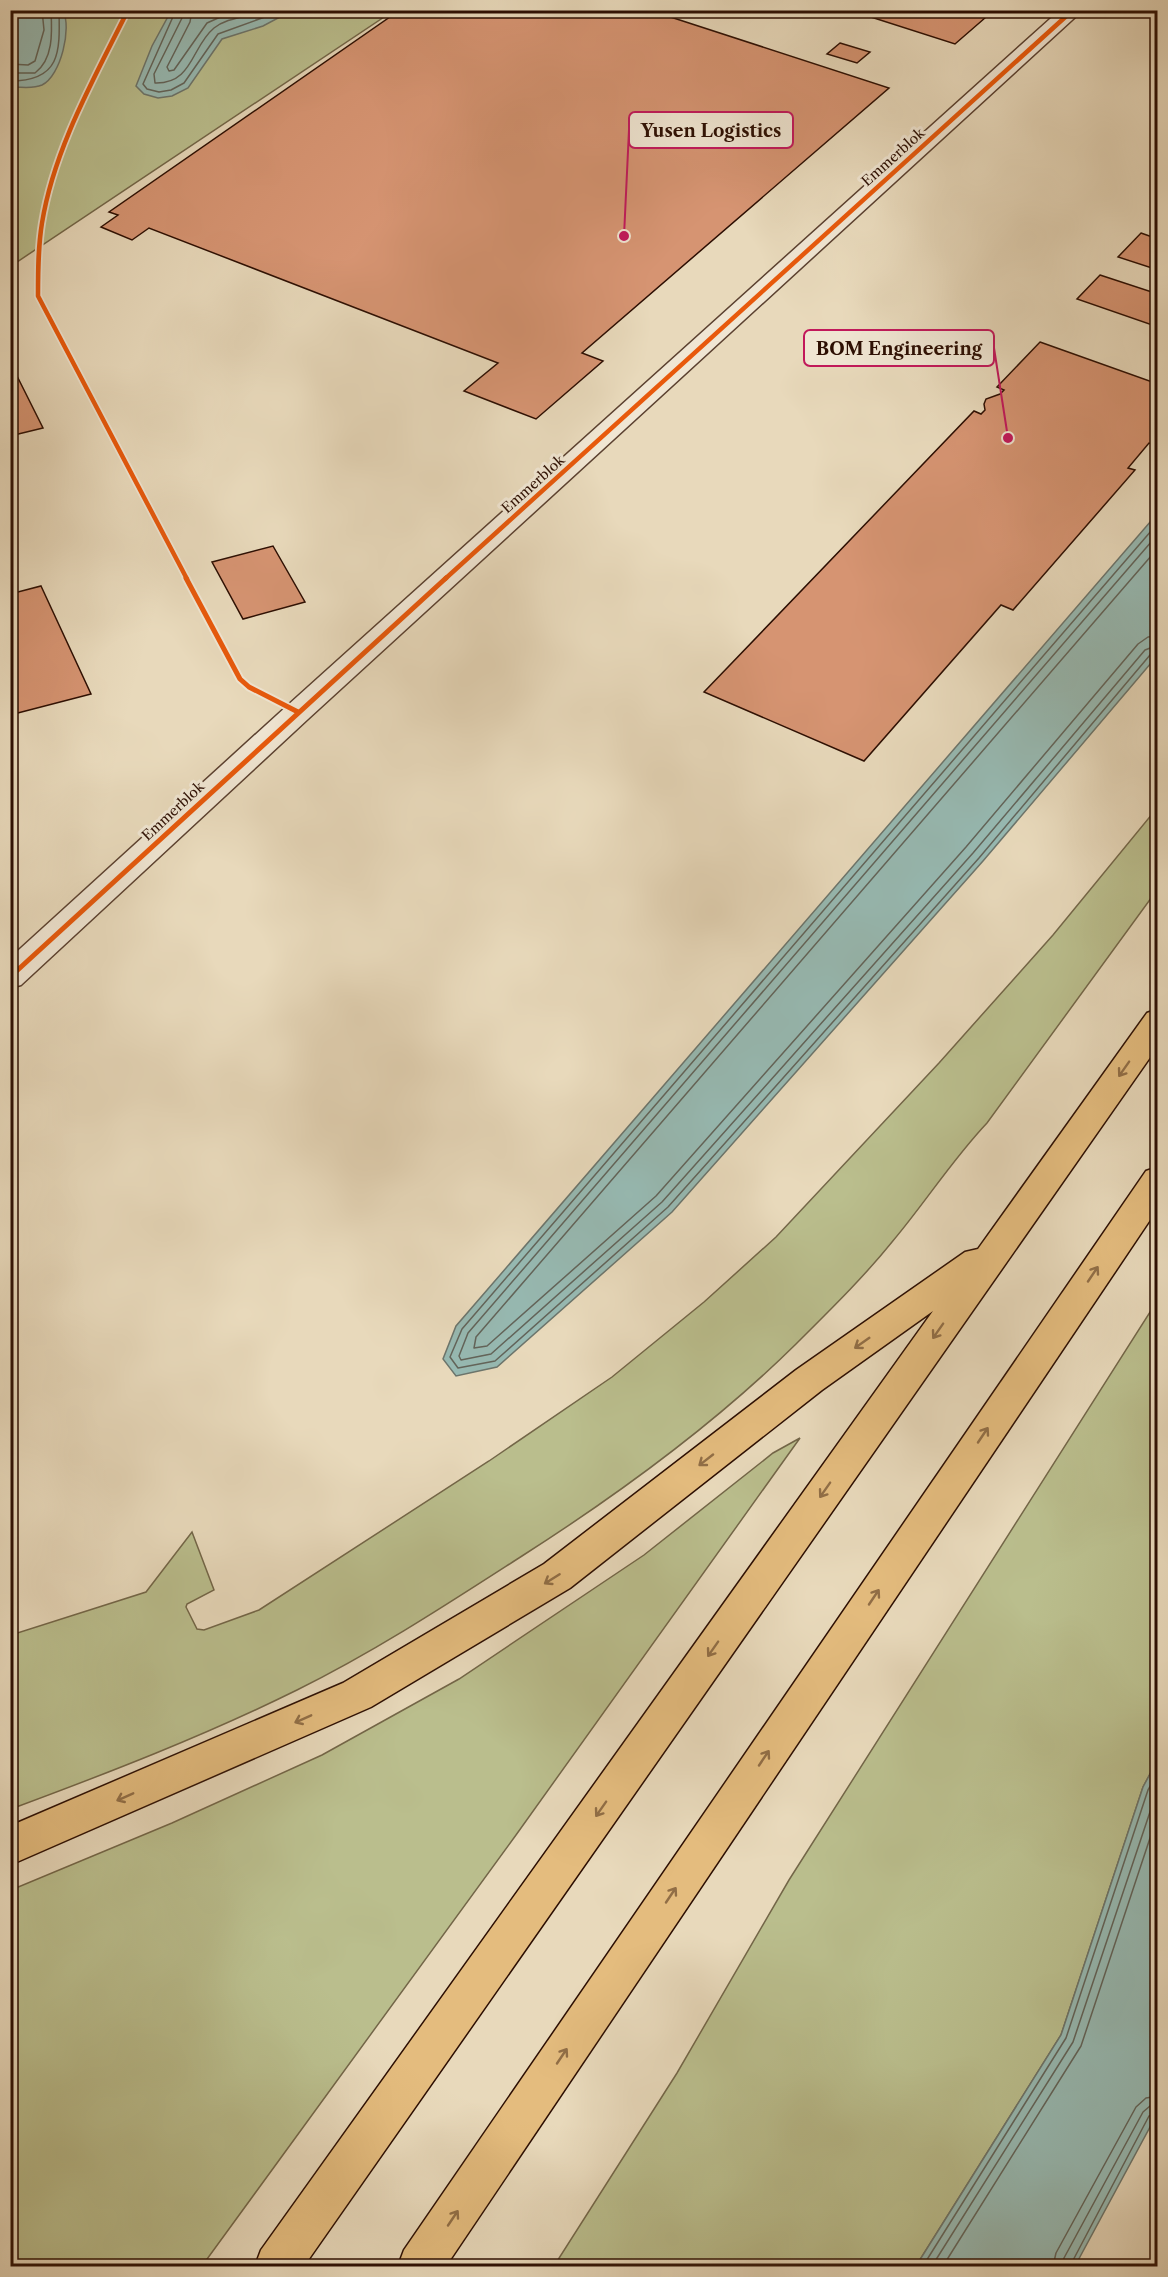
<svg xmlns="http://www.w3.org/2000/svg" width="1168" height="2277" viewBox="0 0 1168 2277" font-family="'Libre Caslon Text',serif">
	<rect width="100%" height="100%" fill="#e8d9bb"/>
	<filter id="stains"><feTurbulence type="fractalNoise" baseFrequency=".00333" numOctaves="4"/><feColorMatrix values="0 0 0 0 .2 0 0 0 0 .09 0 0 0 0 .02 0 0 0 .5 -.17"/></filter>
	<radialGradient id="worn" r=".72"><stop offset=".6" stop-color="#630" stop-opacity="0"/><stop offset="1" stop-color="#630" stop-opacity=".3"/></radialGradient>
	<g fill="#babe8d" stroke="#736648" stroke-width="1.5">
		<polygon points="11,11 393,11 11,266"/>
		<path d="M1157,808V890L987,1123C952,1160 925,1203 892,1242C863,1278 829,1311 796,1344C714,1425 619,1494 522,1556C449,1603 376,1651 297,1690C204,1736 108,1773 11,1809V1635L146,1592L192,1532L214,1590L187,1604L186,1607L197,1629L204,1630L259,1610L489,1461L612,1377L704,1302L776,1237L939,1063L1053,935Z"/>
		<polygon points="1157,1301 1157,1761 1143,1787 1061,2035 916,2266 554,2266 677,2073 789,1880"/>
		<polygon points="800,1438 516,1835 202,2266 11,2266 11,1890 172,1823 322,1755 459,1679 644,1555 773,1453"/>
	</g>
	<g fill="#97bab3" stroke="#6c756c" stroke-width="1.5">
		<path d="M63,11C72,27 61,76 42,85C33,89 23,87 13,87L10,77L12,55L11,11Z"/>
		<polygon points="171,11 171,10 281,11 280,17 263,26 222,39 188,88 172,96 158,98 144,94 136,86 152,46"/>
		<polygon points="1157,514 1157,656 983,861 672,1212 497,1367 456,1376 443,1359 456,1326"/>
		<polygon points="1157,1761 1157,2114 1075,2266 916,2266 1061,2035 1143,1787"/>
	</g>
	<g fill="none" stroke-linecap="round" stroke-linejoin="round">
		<g stroke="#62645a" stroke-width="1.5">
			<polyline points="176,10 143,84 147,89 159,92 171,90 184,83 218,34 273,14 275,10"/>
			<path d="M183,10L182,18L154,74L155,83C193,84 191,47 214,28C228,17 249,17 264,10"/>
			<polyline points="192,10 190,22 167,67 169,71 174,70 207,23 236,10"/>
			<polyline points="10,64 28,65 35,61 44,30 42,10"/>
			<path d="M10,73H35C54,59 52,31 51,10"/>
			<path d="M10,81C61,81 60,52 59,10"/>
			<polyline points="1158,523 462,1329 450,1357 458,1368 495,1361 668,1207 979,858 1150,655 1158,653"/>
			<polyline points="1158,534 468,1333 459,1356 461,1360 491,1354 662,1202 973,853 1145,650 1158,645"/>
			<polyline points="1158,548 476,1337 474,1348 487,1346 656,1196 966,847 1138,644 1148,637 1158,636"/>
			<polyline points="923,2266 1066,2038 1148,1790 1158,1773"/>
			<polyline points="932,2266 1073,2042 1158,1788"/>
			<polyline points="943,2266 1081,2046 1158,1814"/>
			<polyline points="1053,2266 1056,2253 1136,2107 1146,2098 1158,2096"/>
			<polyline points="1062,2266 1064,2258 1143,2112 1150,2106 1158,2105"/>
			<polyline points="1070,2266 1149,2116 1158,2113"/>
		</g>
	</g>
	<g fill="#d69472" stroke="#2c0e02" stroke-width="1.5">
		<polygon points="400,10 649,10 889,88 582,353 603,361 536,419 464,391 498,363 149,228 132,240 101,227 118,215 109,212"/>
		<polygon points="849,10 1003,10 1000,13 993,11 955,44"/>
		<polygon points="840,43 870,52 857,63 827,54"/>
		<polygon points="1141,233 1158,239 1158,270 1118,257"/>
		<polygon points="1100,275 1158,294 1158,327 1077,299"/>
		<polygon points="1040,342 1158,384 1158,445 1149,443 1128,468 1135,470 1013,610 1001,605 864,761 704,692 974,411 981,414 985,410 984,404 986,399 1000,394 1004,390 997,387"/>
		<polygon points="10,362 43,428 10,436"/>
		<polygon points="273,546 305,602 243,619 212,562"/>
		<polygon points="41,586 91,694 10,715 10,594"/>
	</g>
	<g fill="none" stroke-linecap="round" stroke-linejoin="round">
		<g stroke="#5b4130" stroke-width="3">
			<polygon id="minor" points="1060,10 1083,10 308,719 21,985 10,988 10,958 288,705"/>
		</g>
		<g stroke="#2c0e02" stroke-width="3">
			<g id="motorway">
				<polygon points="1158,1009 1158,1046 304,2266 255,2266 261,2250 933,1311 822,1390 570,1588 371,1707 10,1865 10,1826 343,1683 544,1564 796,1370 965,1252 978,1249 1147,1013"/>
				<polygon points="1158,1167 1158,1208 446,2266 398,2266 404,2250 1146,1171"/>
			</g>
		</g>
		<use href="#minor" fill="#f0e6d3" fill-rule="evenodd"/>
		<use href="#motorway" fill="#e4bc7e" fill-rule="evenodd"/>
		<g stroke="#f0e6d3" stroke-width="8">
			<g id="cycleway-far1">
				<path d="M128,10C95,77 54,148 42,223C38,247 38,271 38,296L187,579"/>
				<polyline points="445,579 1073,10"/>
			</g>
		</g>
		<g stroke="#f0e6d3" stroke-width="9">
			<g id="cycleway">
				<polyline points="186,578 240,679 249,687 298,712"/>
				<polyline points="10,977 446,578"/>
			</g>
		</g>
		<use href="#cycleway-far1" stroke="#e8590c" stroke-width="4.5"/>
		<use href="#cycleway" stroke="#e8590c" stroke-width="5"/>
	</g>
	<defs><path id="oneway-shaft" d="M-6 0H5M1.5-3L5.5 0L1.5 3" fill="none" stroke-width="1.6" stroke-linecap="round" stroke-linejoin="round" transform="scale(1.5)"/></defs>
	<g stroke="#916e46">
		<use href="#oneway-shaft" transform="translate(1124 1069) rotate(125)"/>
		<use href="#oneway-shaft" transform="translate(1093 1274) rotate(-56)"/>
		<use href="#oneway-shaft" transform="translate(938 1331) rotate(125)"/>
		<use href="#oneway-shaft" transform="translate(862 1343) rotate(145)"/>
		<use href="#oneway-shaft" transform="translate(983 1435) rotate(-56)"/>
		<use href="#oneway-shaft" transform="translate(706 1460) rotate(142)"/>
		<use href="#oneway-shaft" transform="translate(825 1490) rotate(125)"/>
		<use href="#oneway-shaft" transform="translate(552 1579) rotate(148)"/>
		<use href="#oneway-shaft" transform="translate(874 1597) rotate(-56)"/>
		<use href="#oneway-shaft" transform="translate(713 1649) rotate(125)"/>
		<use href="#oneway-shaft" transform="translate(303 1719) rotate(156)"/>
		<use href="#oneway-shaft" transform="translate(764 1758) rotate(-56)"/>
		<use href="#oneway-shaft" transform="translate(125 1797) rotate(156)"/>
		<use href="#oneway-shaft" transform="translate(601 1809) rotate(125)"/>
		<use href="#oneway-shaft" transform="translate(671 1895) rotate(-56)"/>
		<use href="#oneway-shaft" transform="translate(562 2056) rotate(-56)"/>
		<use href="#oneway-shaft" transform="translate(453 2218) rotate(-56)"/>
	</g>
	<g text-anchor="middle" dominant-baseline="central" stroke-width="6" stroke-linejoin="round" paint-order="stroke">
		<g font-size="14" fill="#2c0e02" stroke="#f0e6d3">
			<text transform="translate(893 157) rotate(-42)">Emmerblok</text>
			<text transform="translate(533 484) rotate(-42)">Emmerblok</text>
			<text transform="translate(173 811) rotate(-43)">Emmerblok</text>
		</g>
	</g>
	<path fill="none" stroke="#c2185b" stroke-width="2" d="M624 236L629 130M1008 438L994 348"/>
	<g fill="#c2185b" stroke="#f0e6d3" stroke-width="2">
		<circle cx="624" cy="236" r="6"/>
		<circle cx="1008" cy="438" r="6"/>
	</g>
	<g fill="#f0e6d3" stroke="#c2185b" stroke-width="2">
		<rect x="629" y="112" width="164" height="36" rx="6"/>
		<rect x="804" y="330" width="190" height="36" rx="6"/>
	</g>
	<g font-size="18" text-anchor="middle" font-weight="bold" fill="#2c0e02">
		<text x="711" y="137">Yusen Logistics</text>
		<text x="899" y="355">BOM Engineering</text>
	</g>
	<rect width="1168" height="2277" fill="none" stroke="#e8d9bb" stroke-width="36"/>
	<rect x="12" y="12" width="1144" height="2253" fill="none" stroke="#2c0e02" stroke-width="3"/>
	<rect x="18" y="18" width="1132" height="2241" fill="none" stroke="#2c0e02" stroke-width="1.5"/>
	<rect width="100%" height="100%" filter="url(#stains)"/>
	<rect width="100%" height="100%" fill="url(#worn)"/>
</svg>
